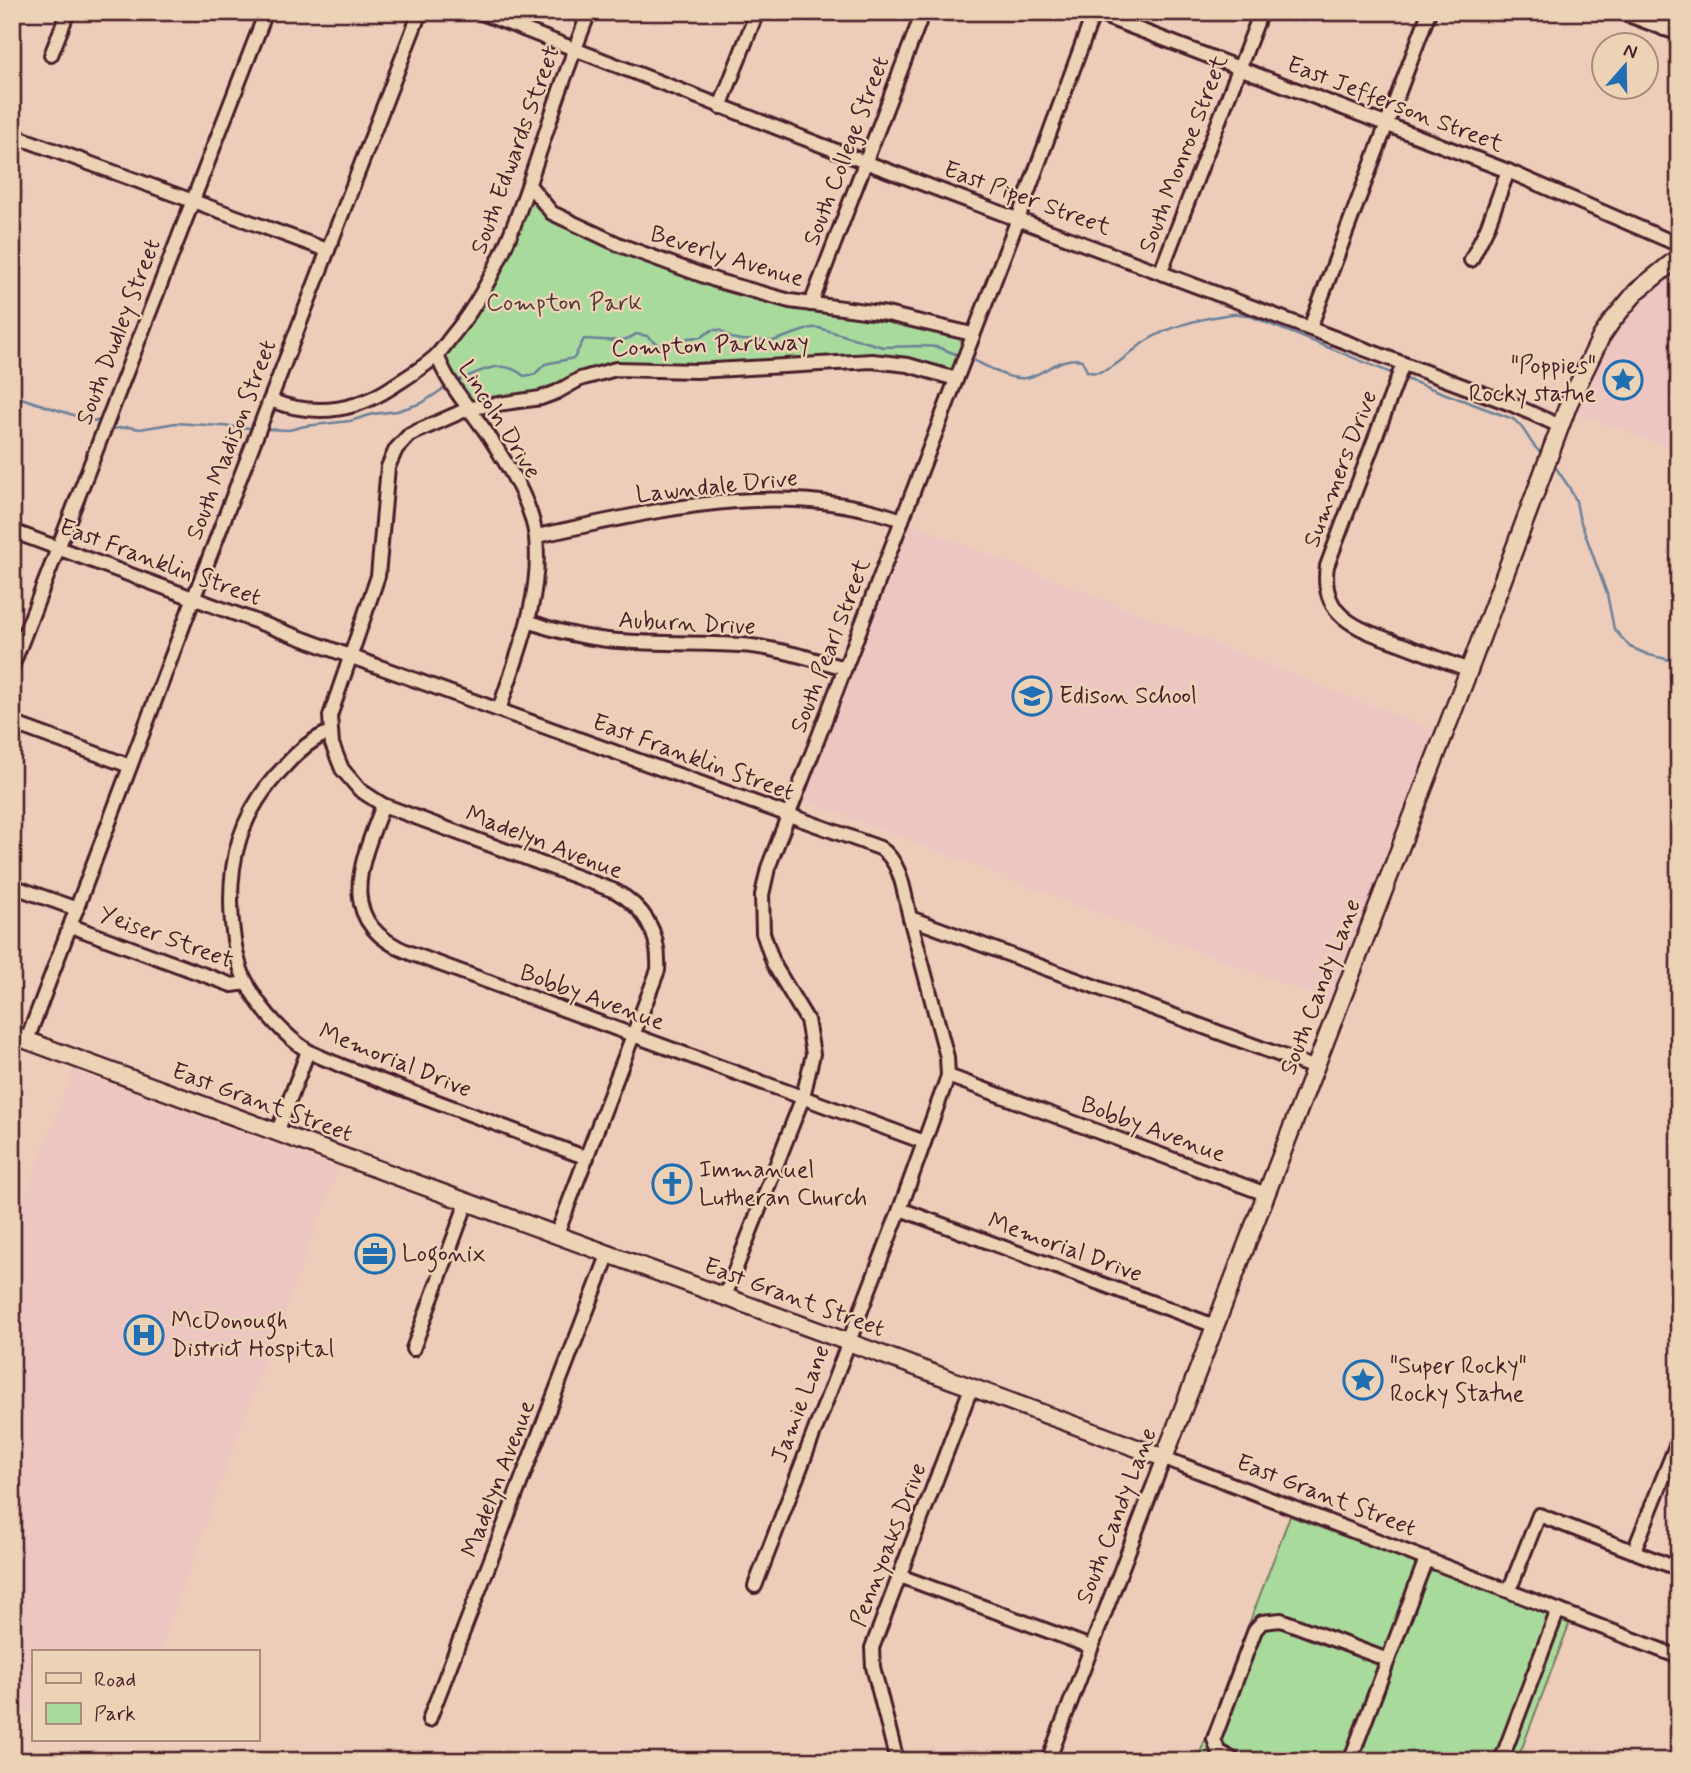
<svg xmlns="http://www.w3.org/2000/svg" width="1691" height="1773" viewBox="0 0 1691 1773" font-family="Mynerve,sans-serif">
	<rect width="100%" height="100%" fill="#edcdba"/>
	<filter id="ink" filterUnits="userSpaceOnUse"><feTurbulence type="fractalNoise" baseFrequency=".0143" numOctaves="2"/><feDisplacementMap in="SourceGraphic" scale="14" xChannelSelector="R" yChannelSelector="G"/><feConvolveMatrix kernelMatrix="1 2 1 2 8 2 1 2 1" color-interpolation-filters="sRGB"/></filter>
	<g filter="url(#ink)">
		<g fill="#edc6c1">
			<polygon points="1679,257 1679,451 1567,409 1601,337"/>
			<polygon points="902,520 1444,734 1339,1005 795,797"/>
			<polygon points="73,1070 339,1169 236,1441 160,1652 33,1652 33,1714 12,1706 12,1229"/>
		</g>
		<g fill="#a8da9c" stroke="#797c64" stroke-width="2">
			<polygon points="529,185 545,206 718,281 972,334 956,379 908,365 627,369 557,392 470,408 437,355 463,322"/>
			<polygon points="1290,1516 1570,1622 1517,1761 1197,1761"/>
		</g>
		<g fill="none" stroke-linecap="round" stroke-linejoin="round">
			<g stroke="#6c8199" stroke-width="2.5">
				<path d="M973,360C990,367 1006,380 1025,378C1043,376 1059,355 1082,360L1087,371C1107,379 1129,352 1146,341C1170,326 1203,318 1232,314C1247,312 1263,322 1277,327C1316,342 1353,358 1391,373"/>
				<path d="M1406,379L1513,419C1528,430 1528,443 1541,453"/>
				<path d="M457,381C480,372 501,357 524,376L535,374L545,364L574,358L584,339C601,339 623,345 636,334L647,336L662,348L688,338L701,337L712,330H720L731,338L741,340L773,341L811,328H819L883,347L922,346L937,347L956,354"/>
				<polyline points="12,395 85,419 103,422"/>
				<polyline points="112,429 129,427 140,429 176,423 251,428"/>
				<polyline points="267,429 289,430 305,426 350,421 373,414 397,411 422,403 443,389"/>
				<polyline points="1554,465 1569,487 1576,501 1579,517 1607,594 1614,629 1630,647 1649,655 1679,662"/>
			</g>
			<g stroke="#4a1f2b" stroke-width="18">
				<g id="minor">
					<polyline points="479,12 865,162 1511,404 1560,426"/>
					<polyline points="1093,12 1508,171 1679,245"/>
					<polyline points="1620,12 1679,34"/>
					<polyline points="1664,29 1670,12"/>
					<polyline points="51,55 68,12"/>
					<polyline points="720,107 757,12"/>
					<polyline points="12,135 327,250"/>
					<polyline points="12,155 19,137"/>
					<polyline points="529,185 552,213 620,245 718,281 790,301 887,314 972,334"/>
					<polyline points="1471,260 1487,228 1508,171"/>
					<polyline points="1161,271 1261,12"/>
					<polyline points="811,304 923,12"/>
					<polyline points="1310,328 1429,12"/>
					<path d="M437,355C449,388 473,411 492,441C510,469 532,504 536,538C542,598 517,655 499,710"/>
					<path d="M1403,364L1327,566C1319,619 1362,630 1401,644C1424,653 1446,661 1469,670"/>
					<path d="M270,400C313,417 354,412 392,387C407,377 423,368 436,356C443,349 449,339 456,331C504,270 525,195 549,123C561,85 575,49 589,12"/>
					<path d="M12,531L352,657L880,848C902,862 904,894 910,918L1315,1068"/>
					<path d="M536,536C656,511 781,477 902,520"/>
					<path d="M528,621C604,650 662,640 740,645C775,647 811,659 845,668"/>
					<polyline points="12,667 266,12"/>
					<polyline points="12,723 130,766"/>
					<path d="M330,732C312,739 297,752 284,767C240,812 227,861 232,923C234,945 238,970 250,989C263,1012 286,1037 308,1051C319,1057 331,1061 342,1066L587,1158"/>
					<path d="M383,805C361,863 333,922 410,953L924,1142"/>
					<polyline points="12,886 77,909"/>
					<polyline points="71,926 232,985 247,983"/>
					<polyline points="27,1040 194,597 420,12"/>
					<polyline points="948,1076 1266,1194"/>
					<polyline points="277,1133 308,1051"/>
					<polyline points="900,1209 1215,1326"/>
					<path d="M557,1234L658,970C660,935 646,908 615,891L383,805L360,790L342,769L332,744L330,716L378,576L388,467L396,449L409,435L470,408L541,398L557,392L580,379L616,369L696,371L872,361L908,365L956,379"/>
					<polyline points="725,1296 803,1097 813,1054 807,1020 774,965 763,933 762,895 768,868 1018,219 1094,12"/>
					<polyline points="413,1349 467,1202"/>
					<polyline points="1634,1551 1679,1438"/>
					<polyline points="900,1576 1091,1647"/>
					<polyline points="755,1586 900,1209 948,1076 947,1057 910,918"/>
					<polyline points="1509,1591 1539,1515 1679,1569"/>
					<polyline points="429,1720 609,1253"/>
					<polyline points="897,1761 873,1667 872,1648 971,1388"/>
					<polyline points="1048,1761 1164,1458 1679,1657"/>
					<polyline points="1235,1761 1218,1751 1214,1739 1255,1630 1262,1622 1281,1620 1388,1660"/>
					<polyline points="1350,1761 1426,1559"/>
					<polyline points="1501,1761 1558,1610"/>
				</g>
			</g>
			<g stroke="#4a1f2b" stroke-width="21">
				<polyline id="major" points="12,1035 1164,1458 1469,670 1569,403 1601,337 1612,321 1637,291 1679,257"/>
			</g>
			<use href="#minor" stroke="#edd3b5" stroke-width="12"/>
			<use href="#major" stroke="#edd3b5" stroke-width="16"/>
		</g>
	</g>
	<defs>
		<g id="sight-ring" transform="scale(2.0125)"><circle r="9.5" fill="#edd3b5" stroke="#1f6fb2" stroke-width="1.5"/><path d="M0-6L1.8-2.2L6-1.7L2.9 1.2L3.7 5.4L0 3.3L-3.7 5.4L-2.9 1.2L-6-1.7L-1.8-2.2Z" fill="#1f6fb2"/></g>
		<g id="school-ring" transform="scale(2.0125)"><circle r="9.5" fill="#edd3b5" stroke="#1f6fb2" stroke-width="1.5"/><path d="M0-5L7-2L0 1L-7-2ZM-4 1L0 2.5L4 1V4Q0 6-4 4Z" fill="#1f6fb2"/></g>
		<g id="church-ring" transform="scale(2.0125)"><circle r="9.5" fill="#edd3b5" stroke="#1f6fb2" stroke-width="1.5"/><path d="M-1.2-6h2.4v3.5h3.3v2.4h-3.3V6h-2.4V-.1h-3.3v-2.4h3.3Z" fill="#1f6fb2"/></g>
		<g id="office-ring" transform="scale(2.0125)"><circle r="9.5" fill="#edd3b5" stroke="#1f6fb2" stroke-width="1.5"/><path d="M-6-3h4V-5.5h4V-3h4V5H-6ZM-1-4.5V-3h2v-1.5ZM-6 0V1H6V0Z" fill="#1f6fb2"/></g>
		<g id="hospital-ring" transform="scale(2.0125)"><circle r="9.5" fill="#edd3b5" stroke="#1f6fb2" stroke-width="1.5"/><path d="M-5-5h3v3.5h4V-5h3V5h-3V1.5h-4V5h-3Z" fill="#1f6fb2"/></g>
	</defs>
	<g fill-rule="evenodd">
		<use href="#sight-ring" x="1623" y="380"/>
		<use href="#school-ring" x="1032" y="696"/>
		<use href="#church-ring" x="672" y="1184"/>
		<use href="#office-ring" x="375" y="1254"/>
		<use href="#hospital-ring" x="144" y="1335"/>
		<use href="#sight-ring" x="1363" y="1380"/>
	</g>
	<g text-anchor="middle" dominant-baseline="central" stroke-width="5" stroke-linejoin="round" paint-order="stroke">
		<g font-size="24" fill="#4a1f2b" stroke="#edd3b5">
			<text transform="translate(1395 105) rotate(21)">East Jefferson Street</text>
			<text transform="translate(516 150) rotate(-70)">South Edwards Street</text>
			<text transform="translate(847 151) rotate(-69)">South College Street</text>
			<text transform="translate(1184 154) rotate(-69)">South Monroe Street</text>
			<text transform="translate(1027 199) rotate(20)">East Piper Street</text>
			<text transform="translate(727 257) rotate(17)">Beverly Avenue</text>
			<text transform="translate(119 332) rotate(-69)">South Dudley Street</text>
			<text transform="translate(710 346) rotate(-2)">Compton Parkway</text>
			<text transform="translate(499 420) rotate(58)">Lincoln Drive</text>
			<text transform="translate(232 440) rotate(-69)">South Madison Street</text>
			<text transform="translate(1341 469) rotate(-69)">Summers Drive</text>
			<text transform="translate(717 487) rotate(-6)">Lawndale Drive</text>
			<text transform="translate(160 563) rotate(20)">East Franklin Street</text>
			<text transform="translate(687 624) rotate(3)">Auburn Drive</text>
			<text transform="translate(831 646) rotate(-69)">South Pearl Street</text>
			<text transform="translate(693 758) rotate(20)">East Franklin Street</text>
			<text transform="translate(544 843) rotate(21)">Madelyn Avenue</text>
			<text transform="translate(166 938) rotate(20)">Yeiser Street</text>
			<text transform="translate(1321 987) rotate(-69)">South Candy Lane</text>
			<text transform="translate(592 998) rotate(20)">Bobby Avenue</text>
			<text transform="translate(395 1061) rotate(22)">Memorial Drive</text>
			<text transform="translate(262 1103) rotate(20)">East Grant Street</text>
			<text transform="translate(1153 1130) rotate(20)">Bobby Avenue</text>
			<text transform="translate(1065 1248) rotate(20)">Memorial Drive</text>
			<text transform="translate(794 1298) rotate(20)">East Grant Street</text>
			<text transform="translate(801 1404) rotate(-69)">Jamie Lane</text>
			<text transform="translate(499 1479) rotate(-69)">Madelyn Avenue</text>
			<text transform="translate(1326 1496) rotate(21)">East Grant Street</text>
			<text transform="translate(1117 1516) rotate(-69)">South Candy Lane</text>
			<text transform="translate(889 1545) rotate(-69)">Pennyoaks Drive</text>
		</g>
		<g font-size="24" fill="#583b3c" stroke="#edd3b5">
			<text x="564" y="303">Compton Park</text>
		</g>
		<g font-size="24" fill="#4a1f2b" stroke="#edd3b5" text-anchor="start">
			<text x="1596" y="366" text-anchor="end">"Poppies"<tspan x="1596" dy="28">Rocky statue</tspan></text>
			<text x="1059" y="696">Edison School</text>
			<text x="699" y="1170">Immanuel<tspan x="699" dy="28">Lutheran Church</tspan></text>
			<text x="402" y="1254">Logonix</text>
			<text x="171" y="1321">McDonough<tspan x="171" dy="28">District Hospital</tspan></text>
			<text x="1390" y="1366">"Super Rocky"<tspan x="1390" dy="28">Rocky Statue</tspan></text>
		</g>
	</g>
	<rect width="1691" height="1773" fill="none" stroke="#edd3b5" stroke-width="42"/>
	<rect x="21" y="21" width="1649" height="1731" fill="none" stroke="#4a1f2b" stroke-width="2.5" filter="url(#ink)"/>
	<rect x="32" y="1650" width="228" height="91" fill="#edd3b5" stroke="#ac8b7e" stroke-width="2"/>
	<rect x="46" y="1673" width="35" height="10" fill="#edd3b5" stroke="#ac8b7e" stroke-width="2"/>
	<text x="94" y="1686" font-size="21" fill="#4a1f2b">Road</text>
	<rect x="46" y="1703" width="35" height="21" fill="#a8da9c" stroke="#ac8b7e" stroke-width="2"/>
	<text x="94" y="1720" font-size="21" fill="#4a1f2b">Park</text>
	<g transform="translate(1625 66) rotate(20)"><circle r="33" fill="#edd3b5" stroke="#ac8b7e" stroke-width="2"/>
	<path d="M0-5L12 26L0 18L-12 26Z" fill="#1f6fb2"/>
	<text y="-10" font-size="19" font-weight="bold" text-anchor="middle" fill="#4a1f2b">N</text>
	</g>
</svg>
